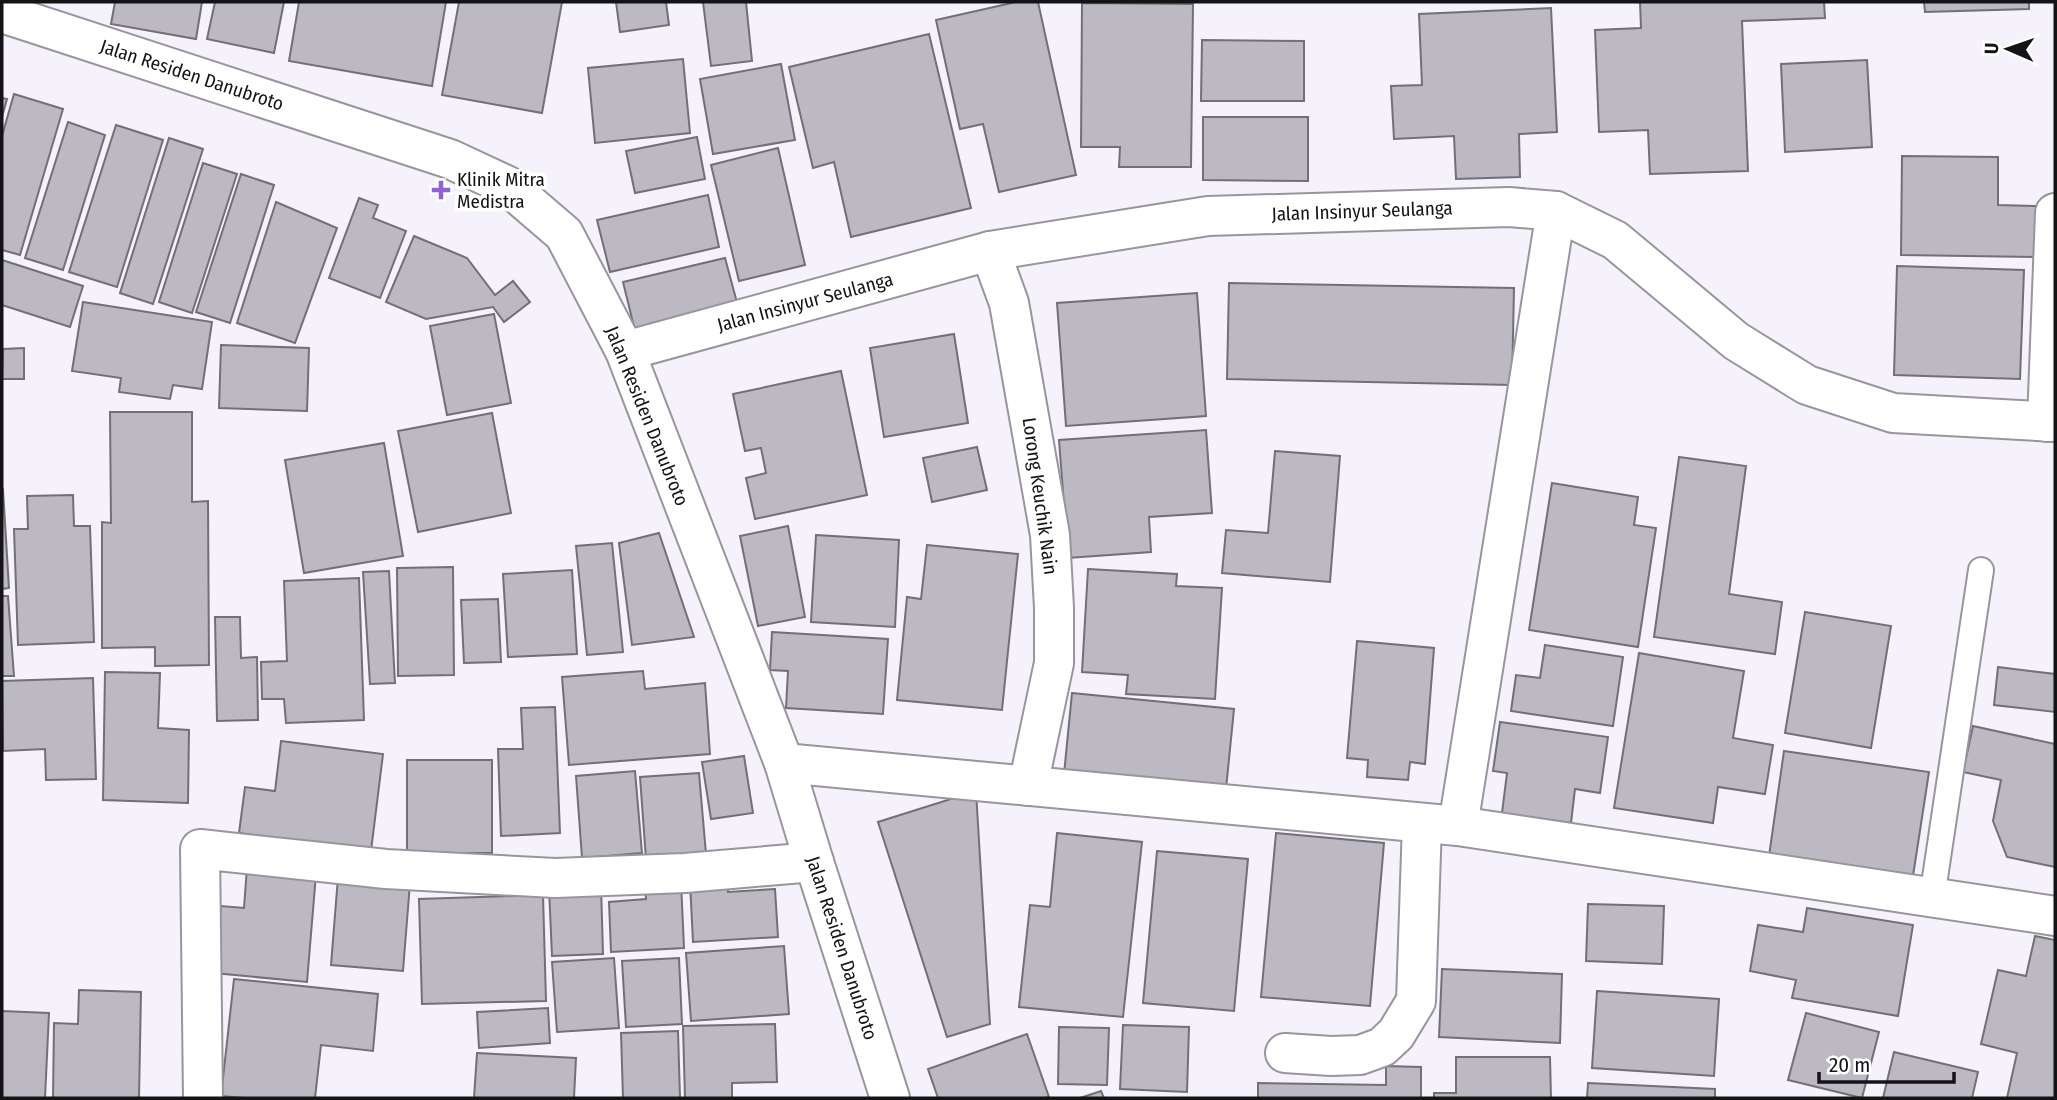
<svg xmlns="http://www.w3.org/2000/svg" width="2057" height="1100" viewBox="0 0 2057 1100" font-family="'Fira Sans Condensed',sans-serif">
	<rect width="100%" height="100%" fill="#f5f2fb"/>
	<g fill="#bcb9c2" stroke="#726f77" stroke-width="2">
		<polygon points="115,2 202,2 196,39 111,24"/>
		<polygon points="215,2 284,2 274,53 207,39"/>
		<polygon points="299,2 446,2 432,86 289,61"/>
		<polygon points="459,2 562,2 542,113 442,95"/>
		<polygon points="616,2 666,2 669,25 620,32"/>
		<polygon points="703,2 746,2 752,61 711,66"/>
		<polygon points="1016,2 1038,2 1076,175 999,192 983,124 960,129 936,20"/>
		<polygon points="1640,2 1824,2 1825,18 1742,21 1748,171 1650,174 1648,130 1599,132 1595,30 1641,28"/>
		<polygon points="1924,2 2029,2 2029,9 1925,12"/>
		<polygon points="1082,3 1193,4 1191,167 1119,167 1120,147 1081,147"/>
		<polygon points="1551,8 1557,132 1519,134 1520,177 1456,179 1454,136 1394,139 1391,86 1422,85 1419,14"/>
		<polygon points="929,34 971,208 851,237 834,162 813,168 789,67"/>
		<polygon points="1202,40 1304,41 1304,101 1201,101"/>
		<polygon points="683,59 690,133 595,143 588,68"/>
		<polygon points="1867,60 1872,147 1785,152 1781,64"/>
		<polygon points="781,64 795,140 713,154 700,79"/>
		<polygon points="14,94 63,109 20,255 2,250 2,136"/>
		<polygon points="2,98 7,99 2,117"/>
		<polygon points="1203,117 1308,117 1308,181 1203,180"/>
		<polygon points="68,122 105,135 63,270 25,258"/>
		<polygon points="116,125 163,140 117,287 69,272"/>
		<polygon points="697,137 705,179 635,193 626,151"/>
		<polygon points="169,138 203,149 153,304 120,293"/>
		<polygon points="778,148 805,265 739,281 711,165"/>
		<polygon points="1902,156 1998,157 1998,205 2036,206 2036,257 1901,255"/>
		<polygon points="203,163 237,174 192,313 159,302"/>
		<polygon points="241,174 274,185 230,323 196,312"/>
		<polygon points="708,195 719,247 610,272 597,220"/>
		<polygon points="359,198 378,205 373,218 406,231 380,298 329,278"/>
		<polygon points="276,202 337,228 295,343 237,323"/>
		<polygon points="414,236 467,258 495,295 513,281 530,302 504,322 493,307 426,319 386,302"/>
		<polygon points="725,258 739,310 636,335 623,282"/>
		<polygon points="2,260 83,286 70,327 2,305"/>
		<polygon points="1897,266 2024,270 2020,379 1894,375"/>
		<polygon points="1229,283 1514,288 1512,385 1227,379"/>
		<polygon points="1197,293 1206,416 1066,426 1057,303"/>
		<polygon points="83,302 212,322 202,389 173,385 170,399 119,392 121,378 72,371"/>
		<polygon points="494,314 511,403 447,415 430,326"/>
		<polygon points="954,334 968,423 884,437 870,348"/>
		<polygon points="221,345 309,348 307,411 219,408"/>
		<polygon points="24,348 24,379 2,379 3,349"/>
		<polygon points="841,371 867,495 755,519 746,478 766,473 761,448 745,451 733,394"/>
		<polygon points="110,412 192,412 192,502 208,501 209,665 155,666 155,647 102,648 102,522 111,523"/>
		<polygon points="492,413 511,513 418,532 398,431"/>
		<polygon points="1206,430 1212,513 1149,517 1151,552 1068,558 1059,440"/>
		<polygon points="384,443 403,556 304,573 285,460"/>
		<polygon points="977,447 987,490 932,502 923,458"/>
		<polygon points="1275,451 1340,456 1330,582 1222,573 1226,530 1268,533"/>
		<polygon points="1679,457 1746,466 1729,594 1782,602 1775,654 1654,637"/>
		<polygon points="1552,483 1638,497 1634,525 1656,528 1638,647 1529,630"/>
		<polygon points="3,490 9,588 2,589 2,491"/>
		<polygon points="73,495 74,526 90,526 94,642 18,645 14,529 28,529 27,496"/>
		<polygon points="788,526 805,617 758,626 740,536"/>
		<polygon points="659,533 694,637 632,645 619,543"/>
		<polygon points="816,535 899,540 895,627 811,622"/>
		<polygon points="612,543 623,652 587,655 576,546"/>
		<polygon points="927,545 1018,554 1002,710 897,700 907,597 921,599"/>
		<polygon points="453,567 454,675 398,676 397,568"/>
		<polygon points="1088,569 1177,574 1176,586 1222,588 1215,699 1126,694 1128,675 1082,672"/>
		<polygon points="572,570 577,654 508,657 503,574"/>
		<polygon points="389,571 395,683 370,684 363,572"/>
		<polygon points="359,578 364,720 286,723 284,699 262,699 261,662 287,661 284,581"/>
		<polygon points="2,596 8,596 14,676 2,676"/>
		<polygon points="498,599 501,662 464,663 461,600"/>
		<polygon points="1805,612 1891,626 1871,748 1785,733"/>
		<polygon points="215,617 240,617 241,658 257,657 258,720 217,721"/>
		<polygon points="772,632 888,639 883,714 786,708 788,671 770,670"/>
		<polygon points="1357,641 1434,648 1425,764 1410,762 1408,780 1367,777 1368,760 1347,758"/>
		<polygon points="1545,645 1623,657 1613,726 1511,711 1516,675 1540,678"/>
		<polygon points="1639,653 1744,671 1733,738 1773,745 1765,794 1718,787 1713,823 1614,808"/>
		<polygon points="1998,667 2055,674 2055,712 1994,705"/>
		<polygon points="643,671 645,689 705,683 710,754 569,765 562,677"/>
		<polygon points="105,672 160,673 158,728 189,730 188,803 103,800"/>
		<polygon points="93,678 96,779 46,780 45,749 3,751 2,681"/>
		<polygon points="1072,693 1234,709 1226,789 1064,774"/>
		<polygon points="555,707 560,833 501,836 498,749 523,749 521,708"/>
		<polygon points="1500,722 1608,737 1600,793 1575,789 1571,823 1502,813 1507,773 1493,771"/>
		<polygon points="1973,726 2055,744 2055,867 2007,857 1993,821 2001,780 1963,772"/>
		<polygon points="281,741 383,754 371,851 239,833 245,787 275,791"/>
		<polygon points="1784,751 1929,772 1913,876 1769,856"/>
		<polygon points="744,756 753,813 711,819 702,762"/>
		<rect x="407" y="760" width="85" height="93"/>
		<polygon points="635,771 642,853 582,858 576,776"/>
		<polygon points="699,773 706,854 646,859 640,777"/>
		<polygon points="976,791 990,1024 947,1037 878,822"/>
		<polygon points="1057,833 1142,842 1123,1017 1019,1007 1030,905 1050,907"/>
		<polygon points="1276,833 1384,843 1370,1006 1261,997"/>
		<polygon points="1157,851 1248,859 1234,1011 1143,1003"/>
		<polygon points="247,867 316,874 307,982 214,973 221,906 244,908"/>
		<polygon points="338,877 410,883 403,971 331,965"/>
		<polygon points="727,880 728,892 775,889 778,937 693,942 690,882"/>
		<polygon points="681,882 684,948 611,952 609,902 646,899 645,884"/>
		<polygon points="601,886 603,954 552,956 549,888"/>
		<polygon points="543,895 546,1001 422,1004 419,899"/>
		<polygon points="1588,904 1664,906 1662,964 1586,961"/>
		<polygon points="1807,908 1913,925 1898,1016 1792,998 1796,980 1750,971 1758,925 1803,932"/>
		<polygon points="2035,936 2055,940 2055,1098 2007,1098 2017,1053 1981,1044 1998,970 2026,976"/>
		<polygon points="784,946 789,1014 691,1021 686,953"/>
		<polygon points="614,958 619,1028 557,1032 552,962"/>
		<polygon points="679,958 682,1024 626,1027 622,961"/>
		<polygon points="1442,969 1562,974 1560,1043 1439,1037"/>
		<polygon points="234,979 378,994 373,1051 321,1045 315,1098 244,1098 221,1096"/>
		<polygon points="79,990 141,992 139,1098 53,1098 54,1023 78,1024"/>
		<polygon points="1597,991 1719,999 1714,1076 1592,1068"/>
		<polygon points="548,1008 550,1043 479,1048 477,1012"/>
		<polygon points="2,1011 49,1013 45,1098 2,1098"/>
		<polygon points="1806,1013 1879,1032 1862,1098 1788,1080"/>
		<polygon points="775,1024 777,1082 732,1083 732,1098 685,1098 683,1026"/>
		<polygon points="1123,1025 1189,1027 1187,1092 1120,1089"/>
		<polygon points="1059,1027 1109,1028 1107,1085 1058,1084"/>
		<polygon points="678,1031 680,1098 623,1098 621,1033"/>
		<polygon points="1027,1034 1049,1097 1044,1098 938,1098 928,1069"/>
		<polygon points="1894,1052 1978,1072 1972,1098 1883,1098"/>
		<polygon points="477,1053 576,1058 574,1098 474,1098"/>
		<polygon points="1456,1057 1550,1057 1551,1098 1434,1098 1434,1093 1456,1093"/>
		<polygon points="1386,1066 1421,1067 1421,1098 1258,1098 1258,1083 1386,1085"/>
		<polygon points="1588,1083 1715,1089 1715,1098 1587,1098"/>
		<polygon points="1101,1091 1104,1098 1080,1098"/>
	</g>
	<g fill="none" stroke-linecap="round" stroke-linejoin="round">
		<g stroke="#98959e" stroke-width="28">
			<polyline id="lane" points="1932,898 1981,570"/>
		</g>
		<g stroke="#98959e" stroke-width="42">
			<g id="street">
				<polyline points="990,251 1009,303 1050,535 1054,608 1054,663 1028,786"/>
				<polyline points="625,351 990,251 1208,216 1509,207 1556,211 1615,240 1736,341 1807,385 1893,413 2055,422"/>
				<polyline points="2047,422 2055,213"/>
				<polyline points="784,763 1458,826 2055,916"/>
				<polyline points="1458,826 1556,211"/>
				<polyline points="1285,1053 1331,1056 1360,1055 1382,1047 1396,1034 1416,1001 1422,823"/>
				<polyline points="203,1098 200,849 386,869 555,878 685,873 814,862"/>
			</g>
		</g>
		<g stroke="#98959e" stroke-width="42">
			<polyline id="secondary" points="2,13 450,159 508,186 564,234 625,351 784,763 814,862 890,1098"/>
		</g>
		<use href="#lane" stroke="#fff" stroke-width="24"/>
		<use href="#street" stroke="#fff" stroke-width="38"/>
		<use href="#secondary" stroke="#fff" stroke-width="38"/>
	</g>
	<path fill="#9060d9" stroke="#fff" stroke-width="2.5" d="M437.5 179.5h7v7h7v7h-7v7h-7v-7h-7v-7h7z"/>
	<g text-anchor="middle" dominant-baseline="central" stroke-width="7" stroke-linejoin="round" paint-order="stroke">
		<g font-size="19" fill="#141316" stroke="#fff">
			<text transform="translate(192 75) rotate(18)">Jalan Residen Danubroto</text>
			<text transform="translate(1362 211) rotate(-2)">Jalan Insinyur Seulanga</text>
			<text transform="translate(805 302) rotate(-15)">Jalan Insinyur Seulanga</text>
			<text transform="translate(647 416) rotate(68)">Jalan Residen Danubroto</text>
			<text transform="translate(1040 496) rotate(82)">Lorong Keuchik Nain</text>
			<text transform="translate(842 948) rotate(72)">Jalan Residen Danubroto</text>
		</g>
		<g font-size="19" fill="#141316" stroke="#fff" text-anchor="start">
			<text x="457" y="179">Klinik Mitra<tspan x="457" dy="22">Medistra</tspan></text>
		</g>
	</g>
	<rect width="2057" height="1100" fill="none" stroke="#141316" stroke-width="7"/>
	<g transform="translate(2008 49) rotate(272)" stroke="#ffffff" stroke-width="5" paint-order="stroke">
	<path d="M0-5L12 26L0 18L-12 26Z" fill="#141316"/>
	<text y="-10" font-size="19" font-weight="bold" text-anchor="middle" fill="#141316">U</text>
	</g>
	<path d="M1819 1072v10h135v-10" fill="none" stroke="#141316" stroke-width="3.5"/>
	<text x="1829" y="1072" font-size="21" fill="#141316" stroke="#ffffff" stroke-width="5" paint-order="stroke">20 m</text>
</svg>
